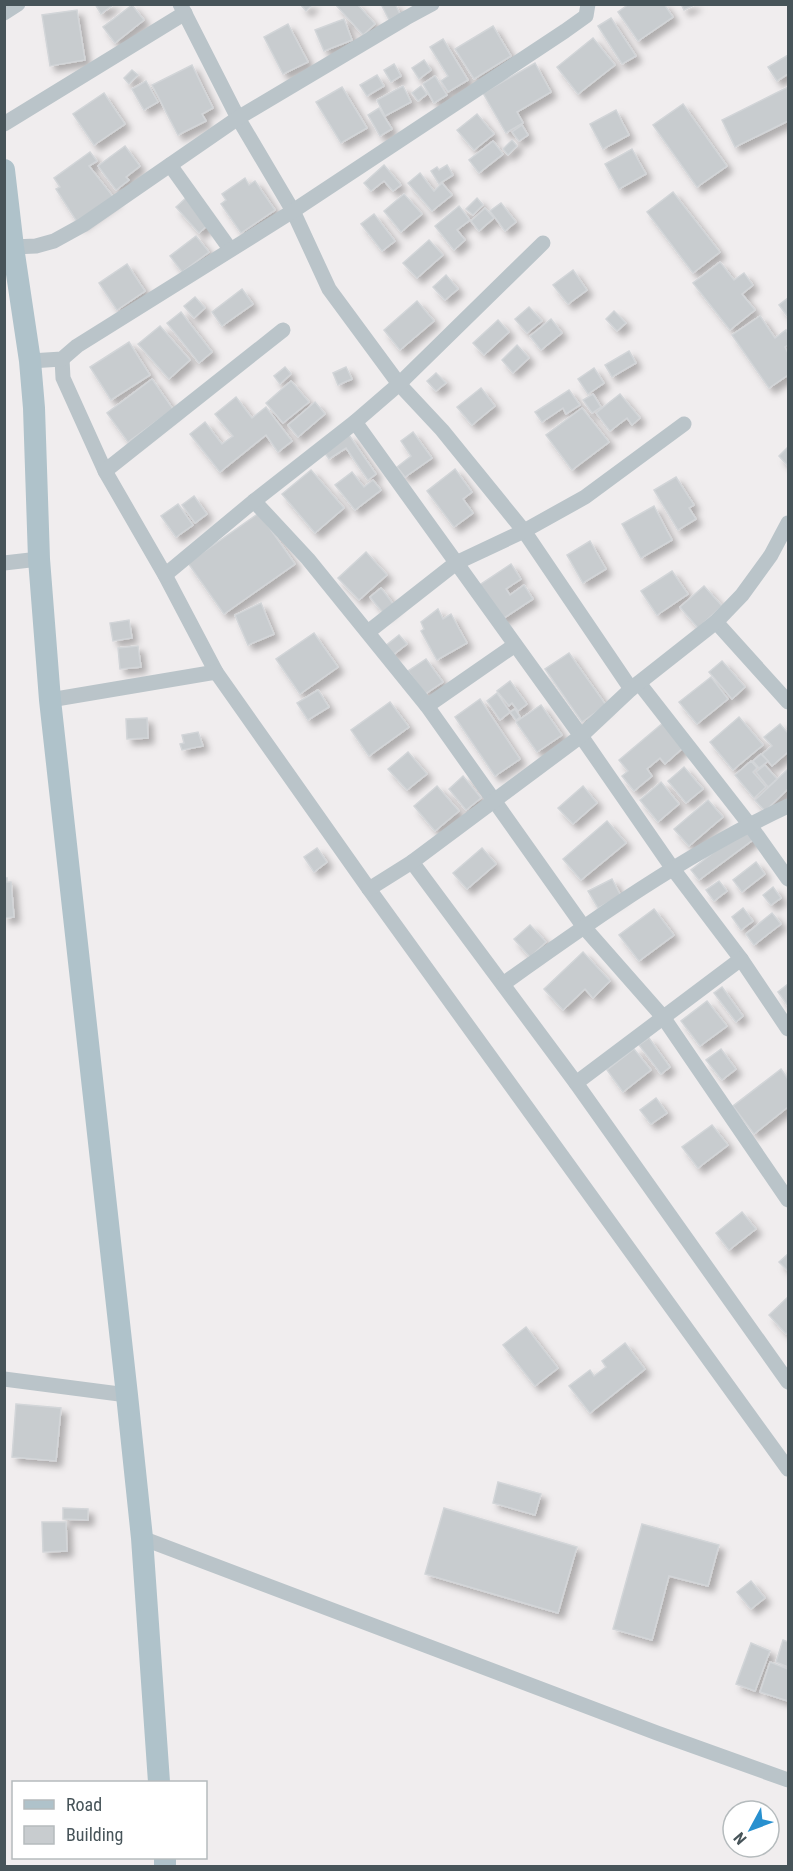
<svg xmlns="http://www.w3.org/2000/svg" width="793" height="1871" viewBox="0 0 793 1871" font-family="'Roboto Condensed',sans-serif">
	<defs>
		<filter id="shadow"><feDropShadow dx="5.5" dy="5.5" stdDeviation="3" flood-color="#0004"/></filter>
	</defs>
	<rect width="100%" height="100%" fill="#f0edee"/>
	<g fill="#c8cccf" stroke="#d2d5d8" stroke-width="1.5" filter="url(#shadow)">
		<polygon points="95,4 114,4 101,14"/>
		<polygon points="300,4 313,4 306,11"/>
		<polygon points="335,4 357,4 375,24 363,35"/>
		<polygon points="381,4 395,4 400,14 389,20"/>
		<polygon points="629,4 664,4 673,17 638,41 618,12"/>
		<polygon points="681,4 696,4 684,10"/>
		<polygon points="132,5 144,20 115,43 103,27"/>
		<polygon points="77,10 85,60 50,66 42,15"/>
		<polygon points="611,18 636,56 622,64 598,26"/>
		<polygon points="344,19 352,40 324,51 315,30"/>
		<polygon points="288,24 308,62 283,74 264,37"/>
		<polygon points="493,26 511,56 474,79 455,49"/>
		<polygon points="593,38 615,65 578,94 557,67"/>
		<polygon points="443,39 468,80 448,92 441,81 448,76 430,47"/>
		<polygon points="788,55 788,74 777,81 768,67"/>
		<polygon points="424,60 431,70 419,79 412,68"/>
		<polygon points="535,63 551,92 517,112 523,123 506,133 483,93"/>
		<polygon points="394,64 401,76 391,82 384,70"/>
		<polygon points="192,65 213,108 202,114 206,121 178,135 152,85"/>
		<polygon points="132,70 138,75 129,84 124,78"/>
		<polygon points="377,75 384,86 367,96 360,85"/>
		<polygon points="435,76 447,95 434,103 423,84"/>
		<polygon points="146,81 158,102 144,110 132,89"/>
		<polygon points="403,86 411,102 385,116 377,100"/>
		<polygon points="421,86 427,94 418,101 412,93"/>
		<polygon points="342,87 367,128 341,143 316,102"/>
		<polygon points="788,87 788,121 735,147 722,120"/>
		<polygon points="104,93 125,124 94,145 73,114"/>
		<polygon points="683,104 727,166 697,187 653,125"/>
		<polygon points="379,108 392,129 380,136 368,115"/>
		<polygon points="616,110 629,135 603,149 590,124"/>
		<polygon points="477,114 494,134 474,150 457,130"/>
		<polygon points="522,125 528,135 519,141 512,132"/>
		<polygon points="512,140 517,146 508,155 503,149"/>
		<polygon points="493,141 503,154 479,173 469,160"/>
		<polygon points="125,146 140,166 126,177 129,180 116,190 98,166"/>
		<polygon points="632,149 646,174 619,189 605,164"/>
		<polygon points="90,152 97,161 89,166 115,199 79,225 56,189 60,187 54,178"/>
		<polygon points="384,165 401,185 393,191 384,181 371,191 364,183"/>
		<polygon points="447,165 453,175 439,184 431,171 437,167 439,170"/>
		<polygon points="420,173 434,191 442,183 452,195 432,211 408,183"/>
		<polygon points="245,178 249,185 255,181 275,210 241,233 221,204 226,200 222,194"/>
		<polygon points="673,192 720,252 693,273 647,212"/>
		<polygon points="404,194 422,214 401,232 384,211"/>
		<polygon points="188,196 210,223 199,233 176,207"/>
		<polygon points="477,198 483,205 473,215 466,209"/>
		<polygon points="501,203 516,222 505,231 490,211"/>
		<polygon points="459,206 470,220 457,230 465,240 454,250 435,226"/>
		<polygon points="485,208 494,218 479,231 471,221"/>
		<polygon points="374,214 395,241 382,251 361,224"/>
		<polygon points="196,236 209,252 182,272 170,256"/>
		<polygon points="429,240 443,255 417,278 403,263"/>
		<polygon points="720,262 734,280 744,273 753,285 742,294 755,310 730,330 693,283"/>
		<polygon points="127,264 145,291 117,310 99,283"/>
		<polygon points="573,270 587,290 568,304 553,285"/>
		<polygon points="446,275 458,289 445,300 433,287"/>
		<polygon points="242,289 253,304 222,326 212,312"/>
		<polygon points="195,297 205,308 194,318 184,306"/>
		<polygon points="788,298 788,317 779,305"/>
		<polygon points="417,301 434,321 400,350 384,330"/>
		<polygon points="529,307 542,321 527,333 515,319"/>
		<polygon points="614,311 626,323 617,331 606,319"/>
		<polygon points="181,312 212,352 199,363 167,323"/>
		<polygon points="760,316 775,338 786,330 788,334 788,345 785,347 788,353 788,375 769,388 732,335"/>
		<polygon points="551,319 562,333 541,350 530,336"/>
		<polygon points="498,320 509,332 484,355 473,343"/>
		<polygon points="160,326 190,360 169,379 138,344"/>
		<polygon points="129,342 150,375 111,400 90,367"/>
		<polygon points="517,345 529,358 513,373 502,360"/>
		<polygon points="629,351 636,363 612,377 605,365"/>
		<polygon points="285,367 291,374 280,384 274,376"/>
		<polygon points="346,367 352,379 338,385 333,373"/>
		<polygon points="594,368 604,383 588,394 578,379"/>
		<polygon points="436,373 446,383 436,391 427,381"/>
		<polygon points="152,379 173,409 128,442 107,413"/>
		<polygon points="291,381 309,402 283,423 266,403"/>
		<polygon points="481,388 495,406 472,425 457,407"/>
		<polygon points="569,390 580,405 566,414 563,408 542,422 535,412"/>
		<polygon points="593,394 601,407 592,413 583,400"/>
		<polygon points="620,394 640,418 632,425 627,418 610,431 596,413"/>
		<polygon points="236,397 252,418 266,407 292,441 278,452 266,435 220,472 190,434 205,422 222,444 233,436 215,414"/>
		<polygon points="315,402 325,414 298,437 288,425"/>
		<polygon points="582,408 609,442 572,470 546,435"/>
		<polygon points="413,432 432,458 405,477 397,467 411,456 401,441"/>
		<polygon points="349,435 376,474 368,480 346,448 329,459 324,452"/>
		<polygon points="788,447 788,466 779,456"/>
		<polygon points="455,469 472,492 463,499 473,513 454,527 427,491"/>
		<polygon points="311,470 344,508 315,533 282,494"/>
		<polygon points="352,472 364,487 373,480 381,490 355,510 335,485"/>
		<polygon points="676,477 694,505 689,508 696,519 678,530 654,490"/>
		<polygon points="194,496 207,514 195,523 182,505"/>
		<polygon points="178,504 193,525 176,537 161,516"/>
		<polygon points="654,506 672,540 641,558 622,524"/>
		<polygon points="259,513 295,564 224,614 188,563"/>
		<polygon points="590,541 606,569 583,583 567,555"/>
		<polygon points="366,552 387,575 359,600 338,578"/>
		<polygon points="511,564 521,579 506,589 510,595 524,585 533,599 501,620 478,586"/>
		<polygon points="672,571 688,594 657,615 641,591"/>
		<polygon points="704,586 722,606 698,628 680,607"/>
		<polygon points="381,588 394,605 384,614 370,597"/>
		<polygon points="261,603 274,634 248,645 235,615"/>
		<polygon points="438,609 443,619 451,614 467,643 437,660 421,631 424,629 421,622"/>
		<polygon points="129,620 132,638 113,641 110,623"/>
		<polygon points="314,633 338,667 300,694 276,659"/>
		<polygon points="399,635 407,644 393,655 385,646"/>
		<polygon points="138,646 141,667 120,669 118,648"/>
		<polygon points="569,653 606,705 582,722 545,669"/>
		<polygon points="426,659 443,682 425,694 408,671"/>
		<polygon points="722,661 745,687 732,699 709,672"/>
		<polygon points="711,677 728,699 697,724 679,702"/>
		<polygon points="510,681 527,704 518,711 512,703 509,706 497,691"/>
		<polygon points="318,690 329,707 308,720 297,703"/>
		<polygon points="497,693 510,712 500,720 487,701"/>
		<polygon points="480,699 520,759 495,776 455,717"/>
		<polygon points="390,702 409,727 369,756 351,730"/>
		<polygon points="541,705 562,735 537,752 516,722"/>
		<polygon points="515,709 520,717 516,720 510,712"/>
		<polygon points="739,717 763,745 733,770 710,742"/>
		<polygon points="147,718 148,738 127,739 126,719"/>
		<polygon points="664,722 684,747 665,764 660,758 647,769 652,776 634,791 622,776 628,771 619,760"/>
		<polygon points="780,724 787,732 788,731 788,752 772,766 762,754 772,746 764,737"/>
		<polygon points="198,732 203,746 182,750 180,744 184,743 182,735"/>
		<polygon points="408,752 427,774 407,790 388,769"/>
		<polygon points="761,754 768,761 759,768 753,761"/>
		<polygon points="751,761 757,768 753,772 766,787 754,798 735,775"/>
		<polygon points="765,765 777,779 768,787 756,772"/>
		<polygon points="684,767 703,789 686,803 668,781"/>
		<polygon points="788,769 788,789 765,811 755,800"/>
		<polygon points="463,776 481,798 466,810 449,789"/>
		<polygon points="661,782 679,804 658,822 640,800"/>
		<polygon points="437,786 459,811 435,831 414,806"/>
		<polygon points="583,786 597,803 573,824 558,808"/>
		<polygon points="708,800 723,817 689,846 674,829"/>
		<polygon points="607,821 626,843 581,880 563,859"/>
		<polygon points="745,828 754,839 699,880 691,870"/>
		<polygon points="317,848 327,862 314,872 304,857"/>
		<polygon points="482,848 496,864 467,889 453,873"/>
		<polygon points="756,862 765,874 742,892 733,880"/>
		<polygon points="4,878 7,878 7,882 11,882 14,917 4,918"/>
		<polygon points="612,879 621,896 598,908 588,891"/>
		<polygon points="719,881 727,891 714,901 706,890"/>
		<polygon points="773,887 781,898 771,905 763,895"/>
		<polygon points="743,908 753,921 741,930 732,917"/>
		<polygon points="654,909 674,935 639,961 619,935"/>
		<polygon points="772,913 781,924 754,945 746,934"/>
		<polygon points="530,925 546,942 530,957 514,939"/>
		<polygon points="583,952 610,981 593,998 585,989 563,1010 544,989"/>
		<polygon points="788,984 788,1006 778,992"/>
		<polygon points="722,987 743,1016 736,1022 714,993"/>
		<polygon points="707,1001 727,1026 700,1046 681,1021"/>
		<polygon points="649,1038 670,1067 661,1074 639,1045"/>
		<polygon points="634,1049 651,1070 623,1092 607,1070"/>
		<polygon points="721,1049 736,1069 722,1080 706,1060"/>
		<polygon points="781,1069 788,1079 788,1107 754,1134 733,1106"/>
		<polygon points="656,1098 667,1113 651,1124 640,1110"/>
		<polygon points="712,1125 728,1145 698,1168 682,1147"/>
		<polygon points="742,1212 756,1229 729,1250 716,1233"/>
		<polygon points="788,1254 788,1271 779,1262"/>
		<polygon points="788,1297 788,1332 786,1334 769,1315"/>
		<polygon points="526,1327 558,1368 535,1386 503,1345"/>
		<polygon points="625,1343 645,1369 590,1413 569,1386 590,1370 594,1376 606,1367 602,1361"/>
		<polygon points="16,1404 61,1408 56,1461 12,1457"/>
		<polygon points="498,1482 541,1494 535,1515 493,1503"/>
		<polygon points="63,1508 88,1509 88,1520 63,1519"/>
		<polygon points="444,1508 577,1547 558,1613 425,1574"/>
		<polygon points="42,1522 66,1522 67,1551 43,1552"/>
		<polygon points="642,1524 719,1545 708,1586 669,1576 652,1640 613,1629"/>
		<polygon points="751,1581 765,1598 751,1609 737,1592"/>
		<polygon points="783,1640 788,1642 788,1667 776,1662"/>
		<polygon points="751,1643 770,1651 755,1691 736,1684"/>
		<polygon points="770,1662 788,1669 788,1701 760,1692"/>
	</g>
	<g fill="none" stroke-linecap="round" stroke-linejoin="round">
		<g stroke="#bac4c9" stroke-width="15">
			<polyline points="180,4 238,118 293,211 329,289 399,384 442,430 524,531 631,689"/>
			<polyline points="4,13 18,4"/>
			<polyline points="4,124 185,13"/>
			<polyline points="170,165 230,249"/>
			<polyline points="13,247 36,246 54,241 83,225 238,118 406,18 432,4"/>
			<polyline points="62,359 63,378 105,471 165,575 216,672"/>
			<polyline points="30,361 62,359 77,346 293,211 565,31 586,16 588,4"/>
			<polyline points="355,422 581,736 673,869 741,959 788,1029"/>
			<polyline points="105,471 283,330"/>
			<polyline points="254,501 308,559 427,706 583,926 663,1017 788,1200"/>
			<polyline points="4,563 39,559"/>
			<polyline points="165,575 254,501 355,422 399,384 543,243"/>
			<polyline points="716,622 788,702"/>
			<polyline points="368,632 456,563 524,531 585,497 684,424"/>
			<polyline points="639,683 749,824 788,879"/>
			<polyline points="50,700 216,672 369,889 788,1469"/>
			<polyline points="427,706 515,645"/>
			<polyline points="412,862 576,1083 788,1382"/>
			<polyline points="369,889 412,862 581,736 631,689 716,622 742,595 771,555 788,523"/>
			<path d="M503,984C594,919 687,853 788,806"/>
			<polyline points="576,1083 741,959"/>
			<polyline points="4,1379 127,1395"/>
			<polyline points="142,1538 657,1733 788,1780"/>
		</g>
		<g stroke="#afc2ca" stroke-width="22">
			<polyline points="4,170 13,247 30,361 34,408 39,559 50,700 127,1395 142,1538 159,1782"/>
			<polyline points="165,1858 165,1866"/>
		</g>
	</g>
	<rect width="793" height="1871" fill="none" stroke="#475459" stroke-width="12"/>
	<rect x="12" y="1781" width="195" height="78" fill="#ffffff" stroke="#b5bbbd" stroke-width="1.5"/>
	<rect x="24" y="1800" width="30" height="9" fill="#afc2ca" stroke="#b5bbbd" stroke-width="1.5"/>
	<text x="66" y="1811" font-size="18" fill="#475459">Road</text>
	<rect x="24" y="1826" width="30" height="18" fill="#c8cccf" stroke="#b5bbbd" stroke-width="1.5"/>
	<text x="66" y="1841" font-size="18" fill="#475459">Building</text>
	<g transform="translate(751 1829) rotate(229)"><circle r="28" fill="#ffffff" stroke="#b5bbbd" stroke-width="1.5"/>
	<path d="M0-4.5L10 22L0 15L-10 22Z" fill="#2890cf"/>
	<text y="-9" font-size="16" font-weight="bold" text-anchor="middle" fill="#475459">N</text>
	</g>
</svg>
